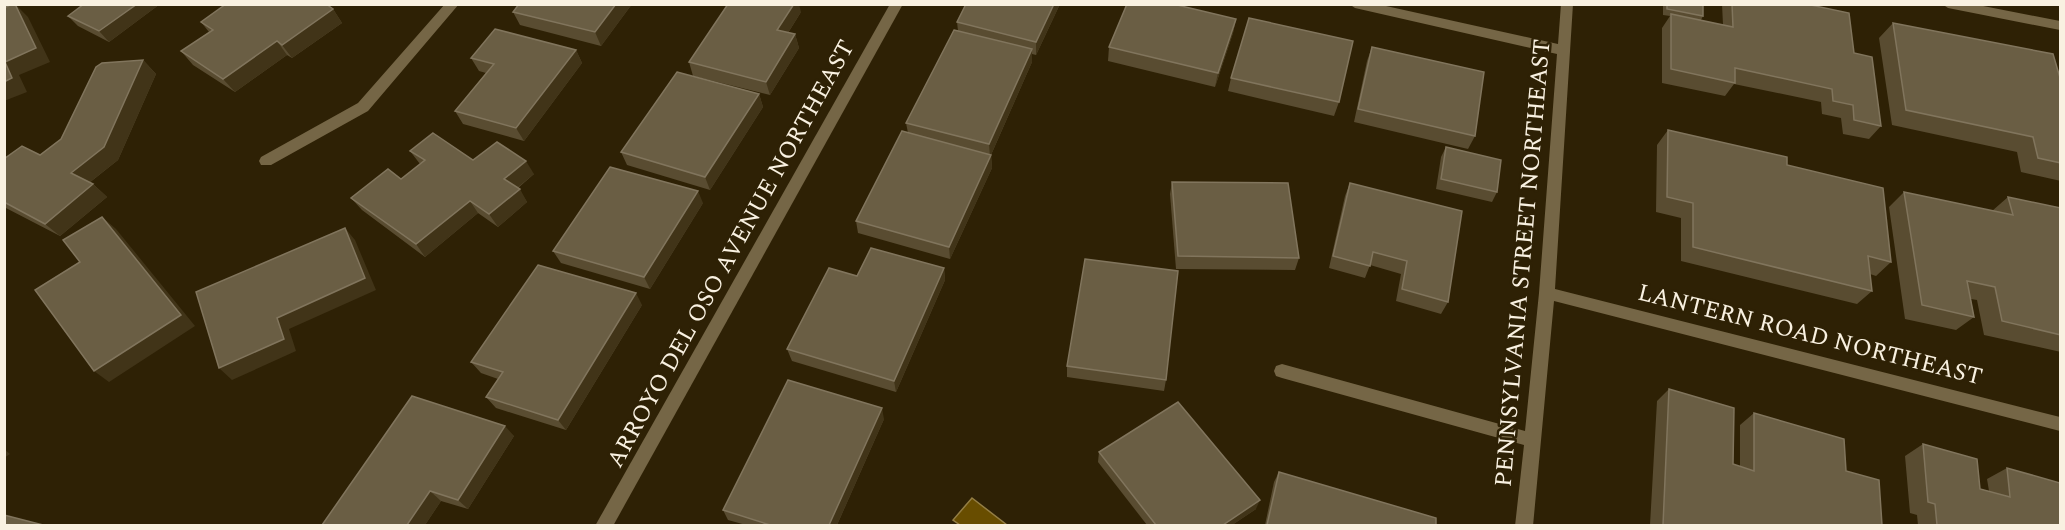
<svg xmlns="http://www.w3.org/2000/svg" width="2065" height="530" viewBox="0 0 2065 530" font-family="Spectral,serif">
	<rect width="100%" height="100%" fill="#2e2105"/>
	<polygon fill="#684d00" stroke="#947e44" stroke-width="1.5" points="972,498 1007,525 960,525 953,520"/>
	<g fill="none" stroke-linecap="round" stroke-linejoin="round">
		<g fill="#756646" fill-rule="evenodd">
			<polygon points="445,4 459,4 368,111 271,165 261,165 259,161 261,157 358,103"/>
			<polygon points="890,4 903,4 613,526 595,526"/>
			<polygon points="1349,4 1377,4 1558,44 1561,4 1573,4 1555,289 2060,417 2060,431 1554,301 1533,526 1515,526 1524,445 1282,378 1276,376 1274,371 1276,366 1282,364 1525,431 1539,293 1557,54 1355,8"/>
			<polygon points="1942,4 1973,4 2060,21 2060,30 1948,8"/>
		</g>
	</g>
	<g fill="#594c31">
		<polygon points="82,4 160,4 109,42 78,26 68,16 83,5"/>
		<polygon points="632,4 601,46 520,25 513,12"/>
		<polygon points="1060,4 1036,55 1032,54 1032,62 991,155 992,168 950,259 858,233 856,221 908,133 906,123 958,31 957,22"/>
		<polygon points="1663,4 1703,4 1703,16 1701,20 1723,25 1722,4 1806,4 1854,53 1881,126 1869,139 1843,134 1841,118 1822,114 1821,102 1734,84 1725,96 1662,83 1662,28 1670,16 1663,15"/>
		<polygon points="333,9 342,23 292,58 287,55 235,92 193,65 181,51 209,32 201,22"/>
		<polygon points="801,12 788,33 795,34 799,48 770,95 693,76 689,62"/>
		<polygon points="1236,19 1233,33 1215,87 1108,61 1109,47"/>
		<polygon points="1893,23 2061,81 2061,181 2021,172 2017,152 1892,125 1879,38"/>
		<polygon points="1372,47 1475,136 1468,149 1354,122 1367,61"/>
		<polygon points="576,50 582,63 524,141 463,124 455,111 486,73 479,71 471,58"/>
		<polygon points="143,60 156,74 118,160 89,183 93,184 107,197 60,236 4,207 4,159 40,155 61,139"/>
		<polygon points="1231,78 1339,102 1334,116 1228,91"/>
		<polygon points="759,94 763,107 710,190 627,165 621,152"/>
		<polygon points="1668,130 1787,165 1891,262 1876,276 1870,274 1872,291 1857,304 1681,261 1681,218 1656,212 1657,145"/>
		<polygon points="1446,147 1497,192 1492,202 1436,189 1441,157"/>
		<polygon points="410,151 473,160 534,174 518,188 527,202 498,227 478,213 425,257 362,210 351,198 401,179 420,164"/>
		<polygon points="1172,182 1299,258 1295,270 1176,269 1170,194"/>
		<polygon points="1350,183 1448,302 1441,314 1396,301 1401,274 1370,265 1365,278 1329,268 1345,196"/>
		<polygon points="1904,192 1992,211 2008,197 2061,208 2061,352 1984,335 1977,300 1971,299 1974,317 1956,330 1905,319 1889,207"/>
		<polygon points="703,203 650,289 561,263 553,251"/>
		<polygon points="944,268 945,280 896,392 792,361 787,349 857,276"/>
		<polygon points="642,305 566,430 496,408 486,397 498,379 481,373 471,362"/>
		<polygon points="1067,366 1166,380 1164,391 1067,377"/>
		<polygon points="1669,389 1733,464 1740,467 1740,425 1754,413 1846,471 1882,525 1650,525 1657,401"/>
		<polygon points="412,396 514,436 468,509 441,501 425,525"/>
		<polygon points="884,419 837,525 746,525 728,520 723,510"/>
		<polygon points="1923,444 1980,489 1989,491 1987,479 2007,468 2061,525 1918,525 1917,515 1910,513 1905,456"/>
		<polygon points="1099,452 1256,509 1232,525 1147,525 1098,462"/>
		<polygon points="1279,472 1436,525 1265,525 1274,482"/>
	</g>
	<g fill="#413418">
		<polygon points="15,4 28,17 50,62 19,75 27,92 4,101 5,62"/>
		<polygon points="137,4 160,4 109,42 99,31"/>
		<polygon points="616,4 632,4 601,46 595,32"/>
		<polygon points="794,4 799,4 801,12 781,44 777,30"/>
		<polygon points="1054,4 1060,4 1036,55 1036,42"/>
		<polygon points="333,9 342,23 292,58 282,45"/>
		<polygon points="1236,19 1233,33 1215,87 1218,73"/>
		<polygon points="795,34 799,48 770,95 766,82"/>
		<polygon points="277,41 287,55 235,92 223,79"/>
		<polygon points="1032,49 1032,62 990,157 989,144"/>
		<polygon points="576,50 582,63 524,141 516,128"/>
		<polygon points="143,60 156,74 118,160 85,186 71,173"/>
		<polygon points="759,94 763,107 710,190 705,177"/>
		<polygon points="991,155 992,168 950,259 949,247"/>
		<polygon points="526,161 534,174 512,192 504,179"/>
		<polygon points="93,184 107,197 60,236 45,224"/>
		<polygon points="520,189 527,202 498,227 489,214"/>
		<polygon points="698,191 703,203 650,289 644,277"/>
		<polygon points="470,201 478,213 425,257 416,244"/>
		<polygon points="102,217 116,229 195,326 109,382 94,371"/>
		<polygon points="345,228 355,240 376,290 289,329 296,351 232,380 219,368 277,318"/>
		<polygon points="944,268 945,280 896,392 894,381"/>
		<polygon points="636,293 642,305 566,430 558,420"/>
		<polygon points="882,408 884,419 837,525 829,525"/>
		<polygon points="505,426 514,436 468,509 458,500"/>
		<polygon points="4,449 10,454 4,458"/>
		<polygon points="430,491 441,501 425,525 407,525"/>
		<polygon points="1260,500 1256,509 1232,525 1223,525"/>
	</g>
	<g fill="#6a5e44" stroke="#81755d" stroke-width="1.5">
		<polygon points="12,4 15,4 36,48 5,62 12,78 4,82 4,8"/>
		<polygon points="84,4 137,4 99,31 68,16"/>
		<polygon points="226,4 326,4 333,9 282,45 277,41 223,79 181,51 213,30 201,22"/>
		<polygon points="519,4 616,4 595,32 513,12"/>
		<polygon points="728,4 794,4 777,30 795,34 766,82 689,62"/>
		<polygon points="966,4 1054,4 1036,42 957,22"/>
		<polygon points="1127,4 1173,4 1236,19 1218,73 1109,47"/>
		<polygon points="1667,4 1703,4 1703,16 1667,9"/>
		<polygon points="1732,4 1806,4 1849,13 1854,53 1872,57 1881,126 1854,120 1853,105 1833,101 1832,89 1735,68 1735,83 1671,69 1671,14 1733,27"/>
		<polygon points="1249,18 1353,41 1339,102 1231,78"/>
		<polygon points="1893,23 2053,54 2061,81 2061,163 2038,158 2033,137 1906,110"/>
		<polygon points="495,29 576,50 516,128 455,111 494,64 471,58"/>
		<polygon points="954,30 1032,49 989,144 906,123"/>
		<polygon points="1372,47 1484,72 1475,136 1358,109"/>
		<polygon points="143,60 104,147 71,173 93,184 45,224 4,202 4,159 22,146 40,155 61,139 96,67 102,63"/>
		<polygon points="677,72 759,94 705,177 621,152"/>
		<polygon points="1668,130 1787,157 1787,165 1883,188 1891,262 1868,256 1872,291 1693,247 1693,203 1667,197"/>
		<polygon points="902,131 991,155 949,247 856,221"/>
		<polygon points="433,133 473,160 497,142 526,161 504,179 520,189 489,214 470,201 416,244 351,198 388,169 401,179 425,160 410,151"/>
		<polygon points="1446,147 1501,160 1497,192 1441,179"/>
		<polygon points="610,167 698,191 644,277 553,251"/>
		<polygon points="1172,182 1288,183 1299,258 1178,256"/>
		<polygon points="1350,183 1462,211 1448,302 1402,289 1407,261 1373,252 1370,266 1333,256"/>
		<polygon points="1904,192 2013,215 2008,197 2061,208 2061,335 2002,321 1995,287 1967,281 1974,317 1922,305"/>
		<polygon points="102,217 181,315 94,371 35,290 80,262 63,240"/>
		<polygon points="345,228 365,278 277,318 284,339 219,368 196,292"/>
		<polygon points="871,248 944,268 894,381 787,349 829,268 857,276"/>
		<polygon points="1085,259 1178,271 1166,380 1067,366"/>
		<polygon points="538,265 636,293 558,420 486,397 503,372 471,362"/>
		<polygon points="788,380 882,408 829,525 770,525 723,510"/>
		<polygon points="1669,389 1734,408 1733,464 1754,471 1754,413 1844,439 1846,471 1879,480 1882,525 1663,525"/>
		<polygon points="412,396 505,426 458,500 430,491 407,525 322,525"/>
		<polygon points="1178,402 1260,500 1223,525 1156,525 1099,452"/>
		<polygon points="1923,444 1977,459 1980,489 2010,497 2007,468 2060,483 2061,525 1937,525 1935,504 1928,502"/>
		<polygon points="1279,472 1436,518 1436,525 1267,525"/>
		<polygon points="4,515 43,525 4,525"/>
	</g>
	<g text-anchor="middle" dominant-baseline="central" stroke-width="5" stroke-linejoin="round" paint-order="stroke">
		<g font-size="24" fill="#f9f1e1" stroke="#2e2105">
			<text transform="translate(731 254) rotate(-61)">ARROYO DEL OSO AVENUE NORTHEAST</text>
			<text transform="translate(1523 263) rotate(-85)">PENNSYLVANIA STREET NORTHEAST</text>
			<text transform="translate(1810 335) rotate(14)">LANTERN ROAD NORTHEAST</text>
		</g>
	</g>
	<rect width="2065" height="530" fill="none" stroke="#f9f1e1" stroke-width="12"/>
</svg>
